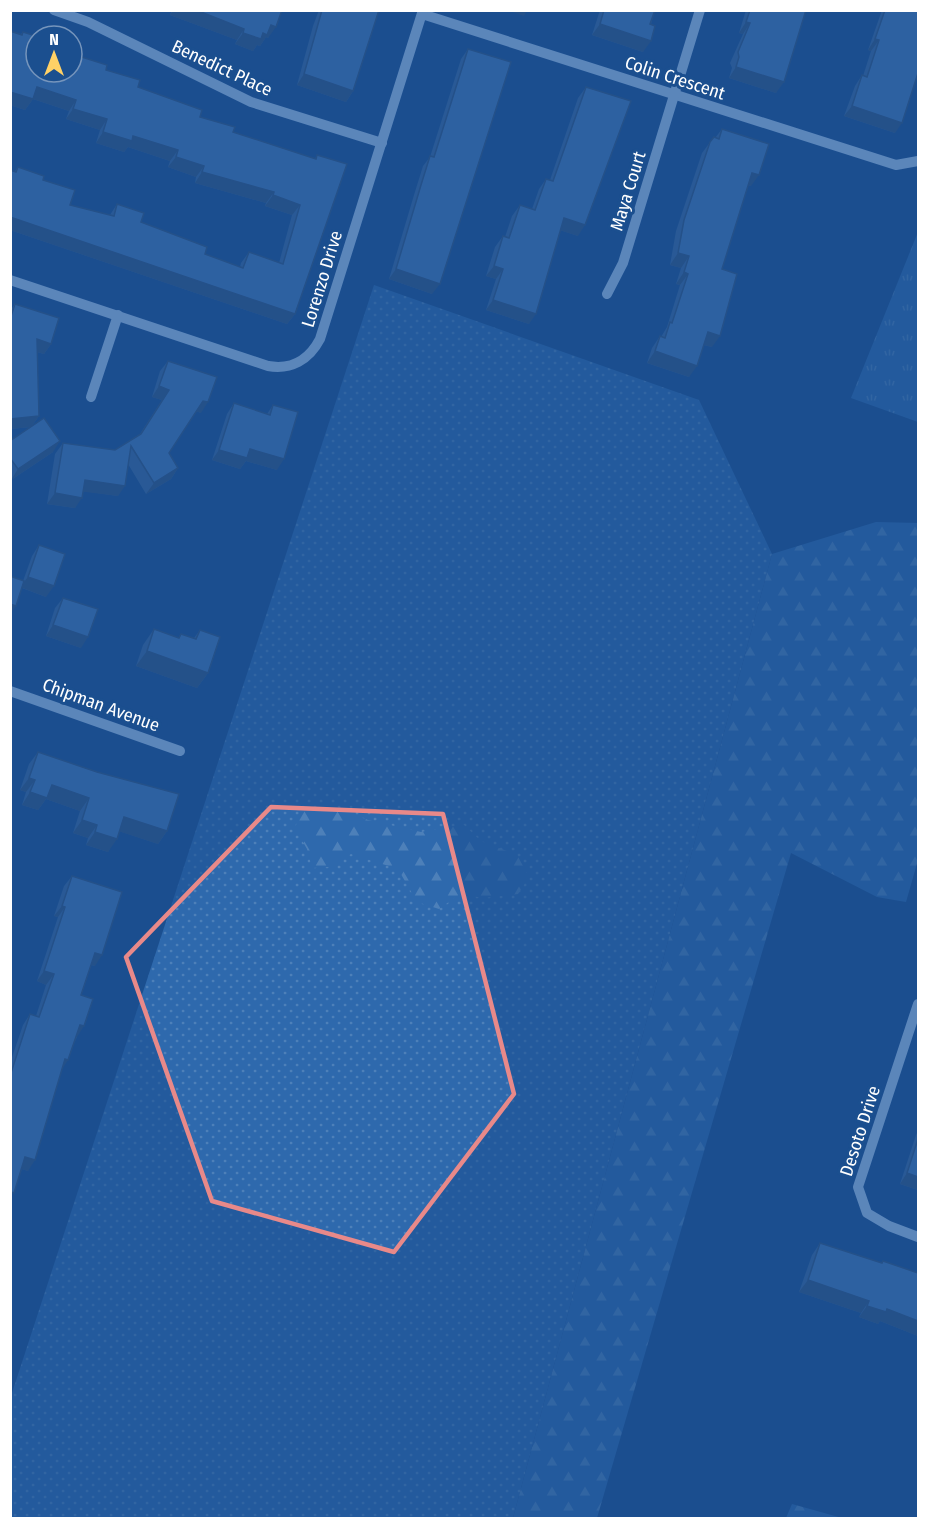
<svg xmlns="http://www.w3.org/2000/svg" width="929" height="1529" viewBox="0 0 929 1529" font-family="'Fira Sans Condensed',sans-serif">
	<defs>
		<pattern id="grass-dots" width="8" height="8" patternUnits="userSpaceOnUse" patternTransform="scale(1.5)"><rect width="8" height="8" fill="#2e69ad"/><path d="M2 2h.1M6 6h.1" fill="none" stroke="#4d80b9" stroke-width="1.8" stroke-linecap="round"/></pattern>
		<pattern id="forest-firs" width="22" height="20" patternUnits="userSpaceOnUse" patternTransform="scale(1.5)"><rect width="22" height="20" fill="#2e69ad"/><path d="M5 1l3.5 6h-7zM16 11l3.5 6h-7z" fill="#4d80b9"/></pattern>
		<pattern id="park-tufts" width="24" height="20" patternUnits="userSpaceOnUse" patternTransform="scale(1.5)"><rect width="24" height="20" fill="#2e69ad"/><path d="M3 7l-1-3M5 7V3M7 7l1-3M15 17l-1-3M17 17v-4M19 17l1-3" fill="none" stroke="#4d80b9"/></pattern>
	</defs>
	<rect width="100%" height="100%" fill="#1b4f8f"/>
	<polygon fill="url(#grass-dots)" points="374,285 699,400 772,554 513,1518 11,1518 11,1396"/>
	<g fill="url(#forest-firs)">
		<polygon points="876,522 918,523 918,860 906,902 877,897 791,853 597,1518 513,1518 772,554"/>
		<polygon points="331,805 368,820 421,832 464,825 481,841 517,855 529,877 518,894 483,898 460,894 439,909 417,902 398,869 351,854 329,867 312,868 307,849 295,828 301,810"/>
		<polygon points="792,1504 842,1518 786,1518"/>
	</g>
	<polygon fill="url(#park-tufts)" points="918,232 918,422 851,398"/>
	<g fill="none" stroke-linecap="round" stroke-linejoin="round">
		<g stroke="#a9c9ee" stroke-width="10">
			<polyline points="54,10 88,22 251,102 382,143"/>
			<polyline points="422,14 896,165 918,161"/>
			<path d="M10,280L268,366C291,370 309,360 320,339L423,10"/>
			<polyline points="607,294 623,263 700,10"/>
			<polyline points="91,397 118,315"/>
			<polyline points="10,691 180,751"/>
			<polyline points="918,1004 858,1187 867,1213 889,1226 918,1237"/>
		</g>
	</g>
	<g fill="#3a679d">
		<polygon points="172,10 282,10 268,38 266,37 260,46 257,45 253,51 235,44 237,40 170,15"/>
		<polygon points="319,10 379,10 353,91 346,102 297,85 313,26"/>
		<polygon points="600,10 655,10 643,52 592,35"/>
		<polygon points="746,10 806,10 776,93 729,78 732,68 730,63 743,34 739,33"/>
		<polygon points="882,10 918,10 895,133 844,116 855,86 862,75 863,76 871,51 868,50"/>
		<polygon points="10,31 21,34 23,32 72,54 138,87 233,132 315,159 317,155 295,314 287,324 10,230 10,170 15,171 18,167 43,180 70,205 110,215 117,204 141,222 205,254 240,267 241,263 249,252 279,263 292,215 265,206 266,203 195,183 196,177 168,167 170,161 128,147 124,152 96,143 100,130 66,119 69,111 33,99 25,110 10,105"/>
		<polygon points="468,49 432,294 389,279 414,195 423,166 430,157 461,59"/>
		<polygon points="586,87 578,236 560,230 529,324 486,310 496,279 486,276 495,247 503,236 505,237 512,216 520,205 532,209 539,189 546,179 550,180 578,98"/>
		<polygon points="722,129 751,186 748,185 722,269 712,347 704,345 689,377 647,363 652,348 660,336 661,337 667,327 680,285 676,284 681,268 670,265 676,231 702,153 714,137 715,138"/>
		<polygon points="15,304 51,344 44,354 37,352 39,416 31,427 10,429 10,311"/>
		<polygon points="168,361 201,413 196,411 169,453 178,468 171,479 146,494 128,464 118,496 83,491 75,508 47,504 55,454 63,443 115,450 140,434 162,400 152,397 160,371"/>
		<polygon points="234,403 267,414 273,405 277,470 246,461 240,469 212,460 227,414"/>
		<polygon points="10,441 53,452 11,480"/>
		<polygon points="39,545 46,597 22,588 23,581 32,556"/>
		<polygon points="63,598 81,648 46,636 55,608"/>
		<polygon points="154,629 178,638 181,634 194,638 200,630 208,673 197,688 136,666 143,645"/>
		<polygon points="38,752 167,831 158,844 119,831 108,852 86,845 88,838 73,833 80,811 46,799 38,810 22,805 26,792 20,790 29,764"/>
		<polygon points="72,876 95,966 91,965 81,995 77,1037 61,1070 28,1171 22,1169 10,1198 10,1063 23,1025 30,1014 36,1016 46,985 37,981 58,917 54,916 64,886"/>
		<polygon points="918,1131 918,1190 900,1184 916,1135"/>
		<polygon points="820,1243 882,1263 883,1261 918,1273 918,1336 880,1321 878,1324 859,1317 861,1313 799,1292 812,1255"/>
	</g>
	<g fill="#305480">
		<polygon points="173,10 196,10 244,29 237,40 170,15"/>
		<polygon points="507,10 527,10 524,16"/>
		<polygon points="746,22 750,23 743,34 739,33"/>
		<polygon points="600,24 651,41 643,52 592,35"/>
		<polygon points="271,25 276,27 268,38 266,37 260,46 257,45 253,51 235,44 243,33"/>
		<polygon points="875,39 879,40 871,51 868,50"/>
		<polygon points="736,67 784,82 776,93 729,78"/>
		<polygon points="304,74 353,91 346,102 297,85"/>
		<polygon points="37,87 76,100 69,111 33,99 25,110 10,105 10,92"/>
		<polygon points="852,106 902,123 895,133 844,116"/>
		<polygon points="73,109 107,119 100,130 66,119"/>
		<polygon points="103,132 133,136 178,150 170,161 128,147 124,152 96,143"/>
		<polygon points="176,157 204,166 196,177 168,167"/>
		<polygon points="202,172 274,192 266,203 195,183"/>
		<polygon points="752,173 759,175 751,186 744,184"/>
		<polygon points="273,195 300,205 292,215 265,206"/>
		<polygon points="10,217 295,314 287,324 10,230"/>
		<polygon points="564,218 585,225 578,236 556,229"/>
		<polygon points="678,253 689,256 681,268 670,265"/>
		<polygon points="494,266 503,269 496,279 486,276"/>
		<polygon points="396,269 440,284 432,294 389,279"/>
		<polygon points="684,272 688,274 680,285 676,284"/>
		<polygon points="493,300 536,314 529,324 486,310"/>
		<polygon points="708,332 720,336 712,347 700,344"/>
		<polygon points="37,339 51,344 44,354 30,350"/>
		<polygon points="655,351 697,366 689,377 647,363"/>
		<polygon points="159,386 169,390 162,400 152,397"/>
		<polygon points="203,401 208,402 201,413 196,411"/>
		<polygon points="39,416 31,427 10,429 10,419"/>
		<polygon points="60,441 53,452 11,480 18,469"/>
		<polygon points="250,449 284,459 277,470 246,461 240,469 212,460 219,450"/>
		<polygon points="178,468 171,479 146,494 154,483"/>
		<polygon points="85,480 125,486 118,496 78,491"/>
		<polygon points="55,493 82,498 75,508 47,504"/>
		<polygon points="28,577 54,586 46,597 20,587"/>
		<polygon points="10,604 16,606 10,614"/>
		<polygon points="53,625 88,637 81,648 46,636"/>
		<polygon points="147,651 208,673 197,688 136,666"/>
		<polygon points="29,778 35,780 26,792 20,790"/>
		<polygon points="52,785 89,798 80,811 46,799 38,810 22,805 30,792"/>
		<polygon points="124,817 167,831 158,844 115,830"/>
		<polygon points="82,820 97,825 88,838 73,833"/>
		<polygon points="95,832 117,839 108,852 86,845"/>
		<polygon points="62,906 65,907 58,917 54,916"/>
		<polygon points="95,953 102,955 95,966 88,964"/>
		<polygon points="44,971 54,974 46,985 37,981"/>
		<polygon points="80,1025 84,1026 77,1037 73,1035"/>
		<polygon points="65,1059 68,1060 61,1071"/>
		<polygon points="25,1157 35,1160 28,1171 18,1168"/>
		<polygon points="907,1173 918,1177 918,1190 900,1184"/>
		<polygon points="808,1280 869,1301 861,1313 799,1292"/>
		<polygon points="867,1306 887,1309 918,1321 918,1336 880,1321 878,1324 859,1317"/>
	</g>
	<g fill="#4478b7" stroke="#305480" stroke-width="1.5">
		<polygon points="196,10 282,10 276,27 271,25 267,35 263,33 261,39 243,33 244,29"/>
		<polygon points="322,10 379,10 353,91 304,74"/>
		<polygon points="604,10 655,10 650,24 655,26 651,41 600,24"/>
		<polygon points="750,10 806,10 784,82 736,67 739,57 738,52 750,23 746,22"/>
		<polygon points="885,10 918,10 918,73 902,123 852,106 862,75 867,77 879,40 875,39"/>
		<polygon points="10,31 22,35 23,32 36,36 36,72 72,72 72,50 73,50 72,54 107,65 106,70 140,80 138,87 202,110 200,117 235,127 233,132 316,159 317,155 347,164 295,314 10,217 10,170 16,172 18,167 44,176 43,180 75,190 70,205 114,216 117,204 144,213 141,222 207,247 205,254 243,268 249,252 283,264 300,205 273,195 274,192 202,172 204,166 176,157 178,150 133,136 132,141 103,132 107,119 73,109 76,100 37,87 33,99 10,92"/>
		<polygon points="468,49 511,62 440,284 396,269 421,185 430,156 434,157"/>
		<polygon points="586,87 631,101 585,225 564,218 536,314 493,300 503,269 494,266 503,236 509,238 520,205 535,210 546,179 553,181"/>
		<polygon points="722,129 769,144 759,175 752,173 722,269 737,274 720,336 708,332 697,366 655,351 660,336 665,338 670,322 672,323 688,274 684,272 689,256 678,253 684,220 710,142 714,137 719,139"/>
		<polygon points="15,304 59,318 51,344 37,339 39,416 10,419 10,319"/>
		<polygon points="168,361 217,377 208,402 203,401 169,453 178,468 154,483 131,446 125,486 85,480 82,498 55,493 63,443 115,450 141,434 169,390 159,386"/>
		<polygon points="234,403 270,415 273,405 298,412 284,459 250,449 247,458 219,450"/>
		<polygon points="44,418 60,441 18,469 10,458 10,441"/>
		<polygon points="39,545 65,554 54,586 28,577"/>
		<polygon points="10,576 24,581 16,606 10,604"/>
		<polygon points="63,598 98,609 88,637 53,625"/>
		<polygon points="154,629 179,638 181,634 196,639 200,630 220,637 208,673 147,651"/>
		<polygon points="38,752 97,772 179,794 167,831 124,817 117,839 95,832 97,825 82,820 89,798 52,785 47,798 30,792 35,780 29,778"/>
		<polygon points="72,876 122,892 102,955 95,953 81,995 93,999 84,1026 80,1025 68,1060 65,1059 35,1160 25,1157 14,1193 11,1192 10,1194 10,1076 30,1014 39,1017 54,974 44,971 65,907 62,906"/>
		<polygon points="918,1139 918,1177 907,1173"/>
		<polygon points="820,1243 882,1263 883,1261 918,1273 918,1321 887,1309 886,1312 867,1306 869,1301 808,1280"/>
	</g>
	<path d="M0 0H929V1529H0ZM271,807L443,814L514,1094L394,1252L212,1201L126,957Z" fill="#1b4f8f" fill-opacity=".55" fill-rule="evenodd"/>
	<path fill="none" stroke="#e88989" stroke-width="4.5" stroke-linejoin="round" d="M271,807L443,814L514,1094L394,1252L212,1201L126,957Z"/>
	<g text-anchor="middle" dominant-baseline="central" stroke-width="6" stroke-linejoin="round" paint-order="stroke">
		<g font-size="18" fill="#fff" stroke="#1b4f8f">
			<text transform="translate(222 68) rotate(25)">Benedict Place</text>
			<text transform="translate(675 78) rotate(18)">Colin Crescent</text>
			<text transform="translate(628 191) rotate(-73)">Maya Court</text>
			<text transform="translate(322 279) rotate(-73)">Lorenzo Drive</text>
			<text transform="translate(101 705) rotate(20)">Chipman Avenue</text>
			<text transform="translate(860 1131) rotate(-72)">Desoto Drive</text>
		</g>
	</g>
	<rect width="929" height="1529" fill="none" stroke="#ffffff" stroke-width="24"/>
	<g transform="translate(54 54)"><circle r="28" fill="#1b4f8f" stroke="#7695bc" stroke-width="1.5"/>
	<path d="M0-4.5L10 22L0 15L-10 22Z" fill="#ffd166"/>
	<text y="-9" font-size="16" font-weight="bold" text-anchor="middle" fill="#ffffff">N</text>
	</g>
</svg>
